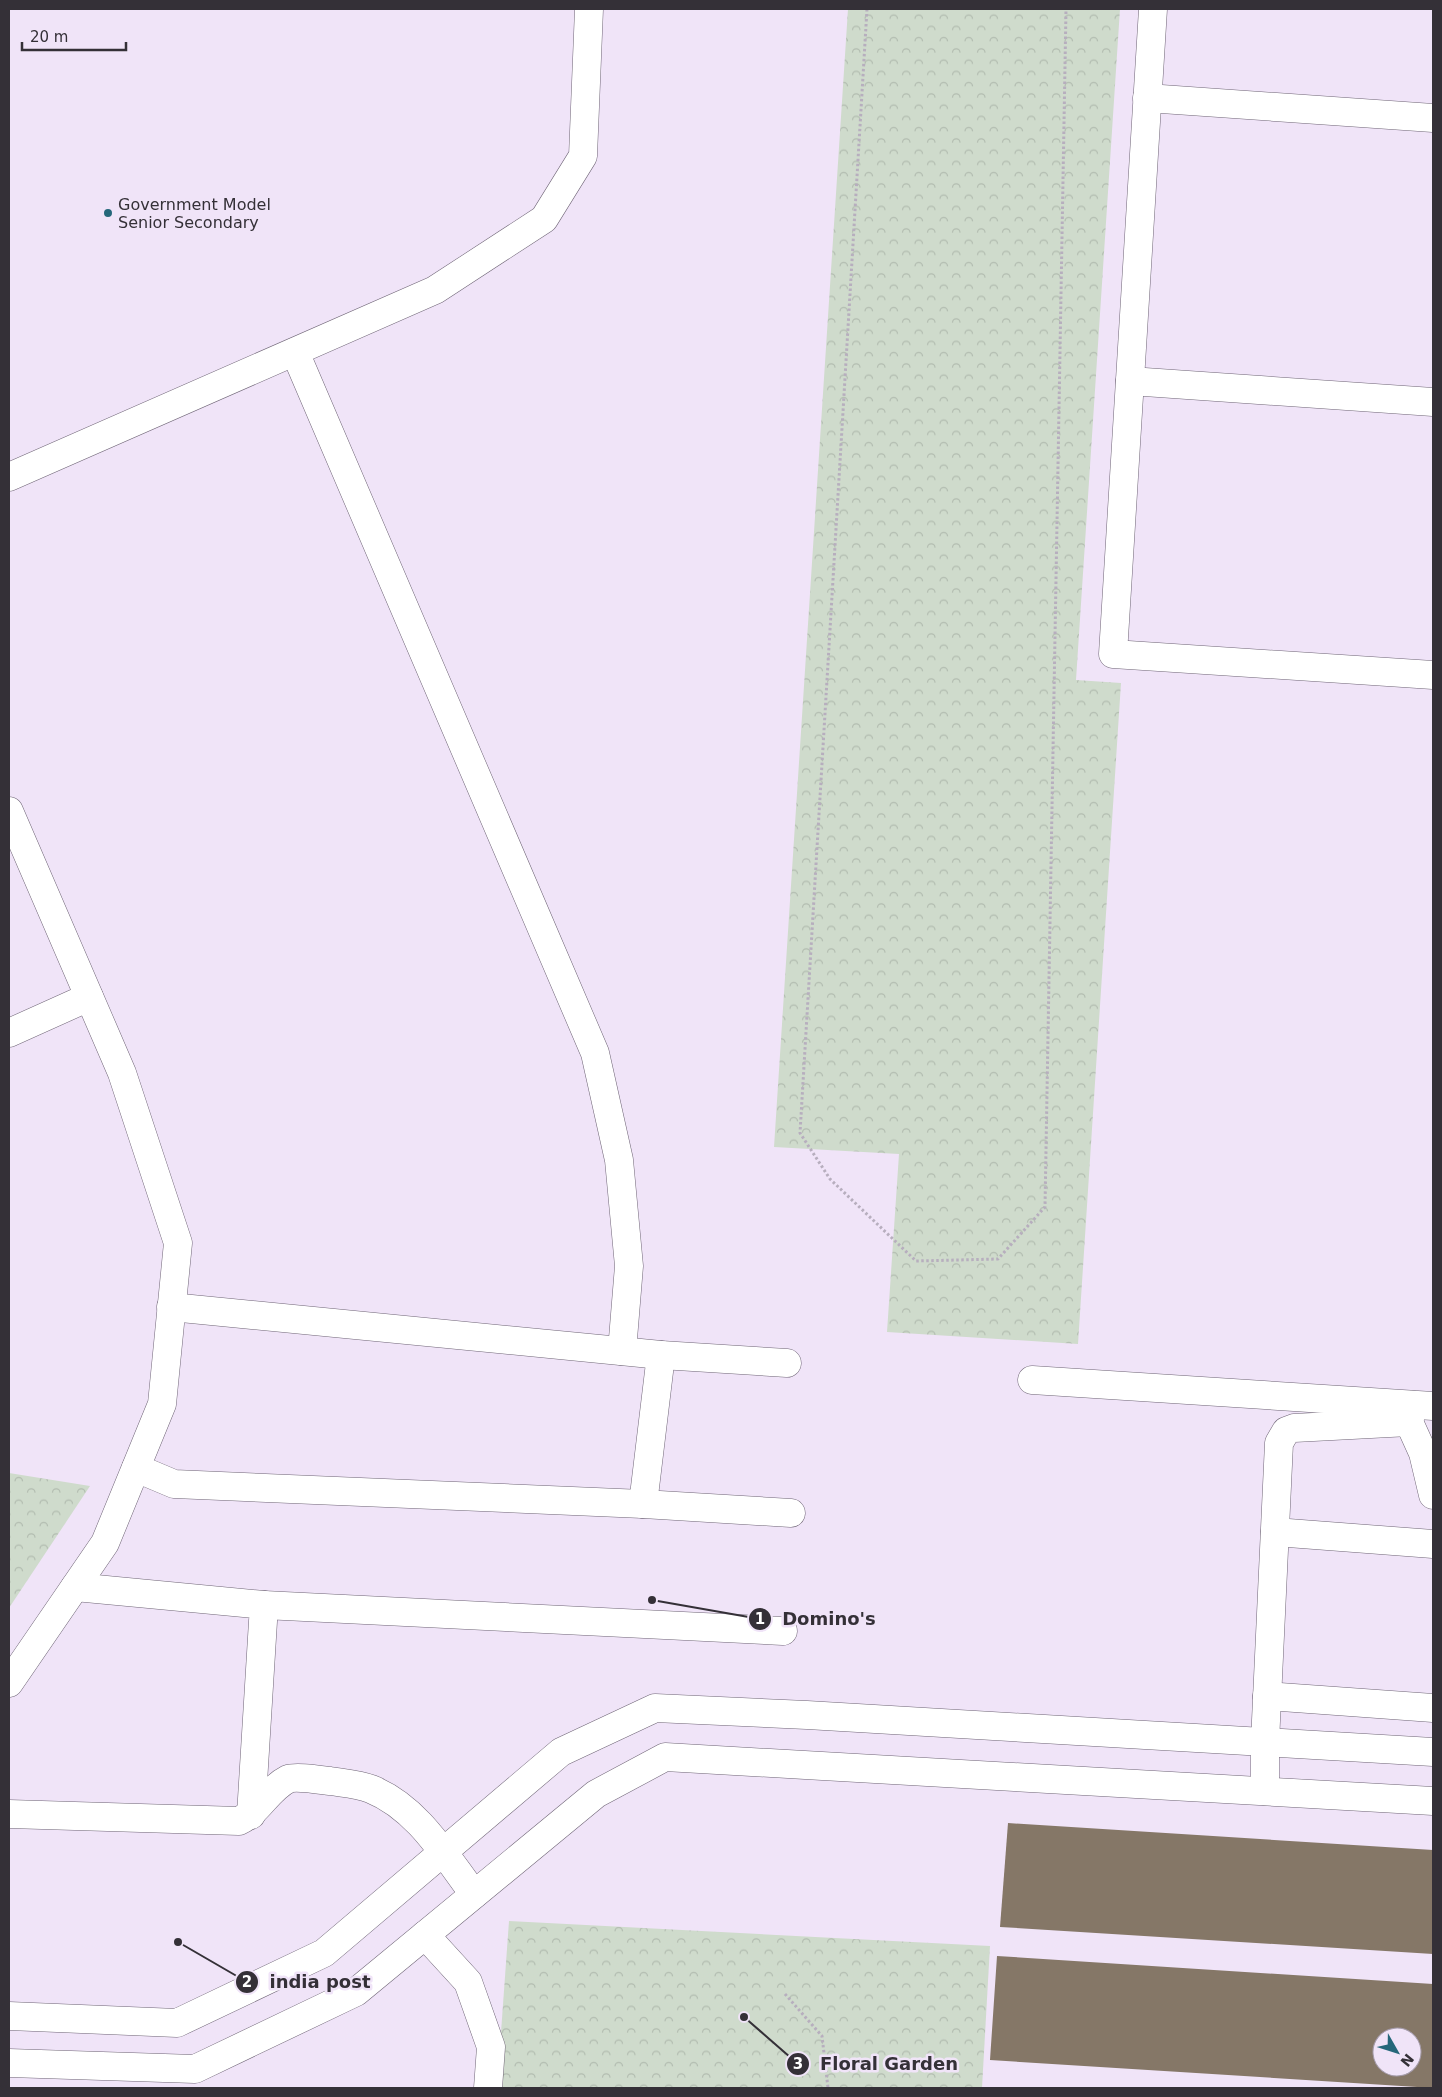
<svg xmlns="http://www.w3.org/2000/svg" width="1442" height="2097" viewBox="0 0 1442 2097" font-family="'DejaVu Sans',sans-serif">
	<defs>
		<pattern id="park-crowns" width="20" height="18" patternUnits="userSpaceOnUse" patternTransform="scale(1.25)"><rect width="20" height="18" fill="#cfdbcc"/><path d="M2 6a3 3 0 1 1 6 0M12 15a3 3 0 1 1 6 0" fill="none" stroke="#b2bcb0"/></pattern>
	</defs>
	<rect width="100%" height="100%" fill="#f0e4f8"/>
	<g fill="url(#park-crowns)">
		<polygon points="848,9 1120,9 1076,680 1121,683 1078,1344 887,1332 899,1154 774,1147"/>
		<polygon points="9,1473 90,1486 9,1608"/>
		<polygon points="509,1921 990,1946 982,2088 497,2088"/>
	</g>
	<g fill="#857767" fill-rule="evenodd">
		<polygon points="1008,1823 1433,1850 1433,1954 1000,1927"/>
		<path d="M997,1956L1433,1984V2088L990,2060ZM1382,2037H1412V2067H1382Z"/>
	</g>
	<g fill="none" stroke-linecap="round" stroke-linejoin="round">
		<g stroke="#6f6576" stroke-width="29">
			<g id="minor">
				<polyline points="1153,9 1113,654 1433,675"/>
				<polyline points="1147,98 1433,118"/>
				<polyline points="295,352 595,1053 619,1160 629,1266 622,1351"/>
				<polyline points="1130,381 1433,402"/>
				<polyline points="9,477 435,290 544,219 583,156 589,9"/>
				<polyline points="9,811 122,1073 178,1243 162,1404 105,1543 9,1683"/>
				<polyline points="9,1033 89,997"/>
				<polyline points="171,1307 661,1355 787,1363"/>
				<polyline points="1032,1380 1433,1406"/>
				<polyline points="1409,1422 1423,1453 1433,1495"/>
				<polyline points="136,1468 174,1484 643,1504 791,1513"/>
				<polyline points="643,1504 661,1355"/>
				<polyline points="1275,1532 1433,1544"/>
				<polyline points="75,1587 264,1605 251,1815"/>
				<polyline points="264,1605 783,1631"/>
				<polyline points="1267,1696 1433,1708"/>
				<polyline points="1265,1791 1265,1742 1279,1443 1286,1431 1294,1428 1409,1422 1413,1405"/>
				<path d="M9,1814L239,1821C259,1812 268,1789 288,1779C296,1776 321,1780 330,1781C343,1783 359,1784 371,1789C418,1808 445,1856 474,1894"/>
				<polyline points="425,1935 468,1982 491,2047 488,2088"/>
				<polyline points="9,2016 177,2023 324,1953 561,1752 655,1708 807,1715 1433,1752"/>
				<polyline points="9,2063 195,2069 356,1992 596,1794 665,1757 1433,1801"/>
			</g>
		</g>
		<g stroke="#b7aebe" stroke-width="3" stroke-dasharray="2.5 2.5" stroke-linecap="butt">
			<polyline points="867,9 800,1133 830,1179 916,1261 998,1259 1045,1207 1066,9"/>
			<polyline points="785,1994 822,2036 828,2088"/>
		</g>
		<use href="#minor" stroke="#fff" stroke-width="28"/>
	</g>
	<circle fill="#25677a" stroke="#f0e4f8" stroke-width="2" cx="108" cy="213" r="5"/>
	<g text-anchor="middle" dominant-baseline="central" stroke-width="5" stroke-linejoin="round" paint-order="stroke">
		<g font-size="16" fill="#343037" stroke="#f0e4f8" text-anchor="start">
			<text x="118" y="204">Government Model<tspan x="118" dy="18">Senior Secondary</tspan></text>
		</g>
	</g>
	<path fill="none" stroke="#343037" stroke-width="2" d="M652 1600L760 1619M178 1942L247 1982M744 2017L798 2064"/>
	<g fill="#343037" stroke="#f0e4f8" stroke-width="2">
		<circle cx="652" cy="1600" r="5"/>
		<circle cx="178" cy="1942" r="5"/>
		<circle cx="744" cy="2017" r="5"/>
		<circle cx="760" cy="1619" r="12"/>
		<circle cx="247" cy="1982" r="12"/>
		<circle cx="798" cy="2064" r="12"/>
	</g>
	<g font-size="15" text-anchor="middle" font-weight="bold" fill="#fff">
		<text x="760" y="1624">1</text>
		<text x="247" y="1987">2</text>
		<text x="798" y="2069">3</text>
	</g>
	<g font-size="18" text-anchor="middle" font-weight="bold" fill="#343037" stroke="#f0e4f8" stroke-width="5" stroke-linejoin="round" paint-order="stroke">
		<text x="829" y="1625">Domino's</text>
		<text x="320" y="1988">india post</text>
		<text x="889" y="2070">Floral Garden</text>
	</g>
	<rect width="1442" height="2097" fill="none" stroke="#343037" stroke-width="20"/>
	<g transform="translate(1397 2052) rotate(129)"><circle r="24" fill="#f0e4f8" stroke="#a59cab"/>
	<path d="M0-4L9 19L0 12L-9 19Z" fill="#25677a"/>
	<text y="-8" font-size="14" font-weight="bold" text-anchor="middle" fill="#343037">N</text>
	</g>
	<path d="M22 42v8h104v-8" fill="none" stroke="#343037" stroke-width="2.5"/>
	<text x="30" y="42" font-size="15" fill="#343037" stroke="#f0e4f8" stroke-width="4" paint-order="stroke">20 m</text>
</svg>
